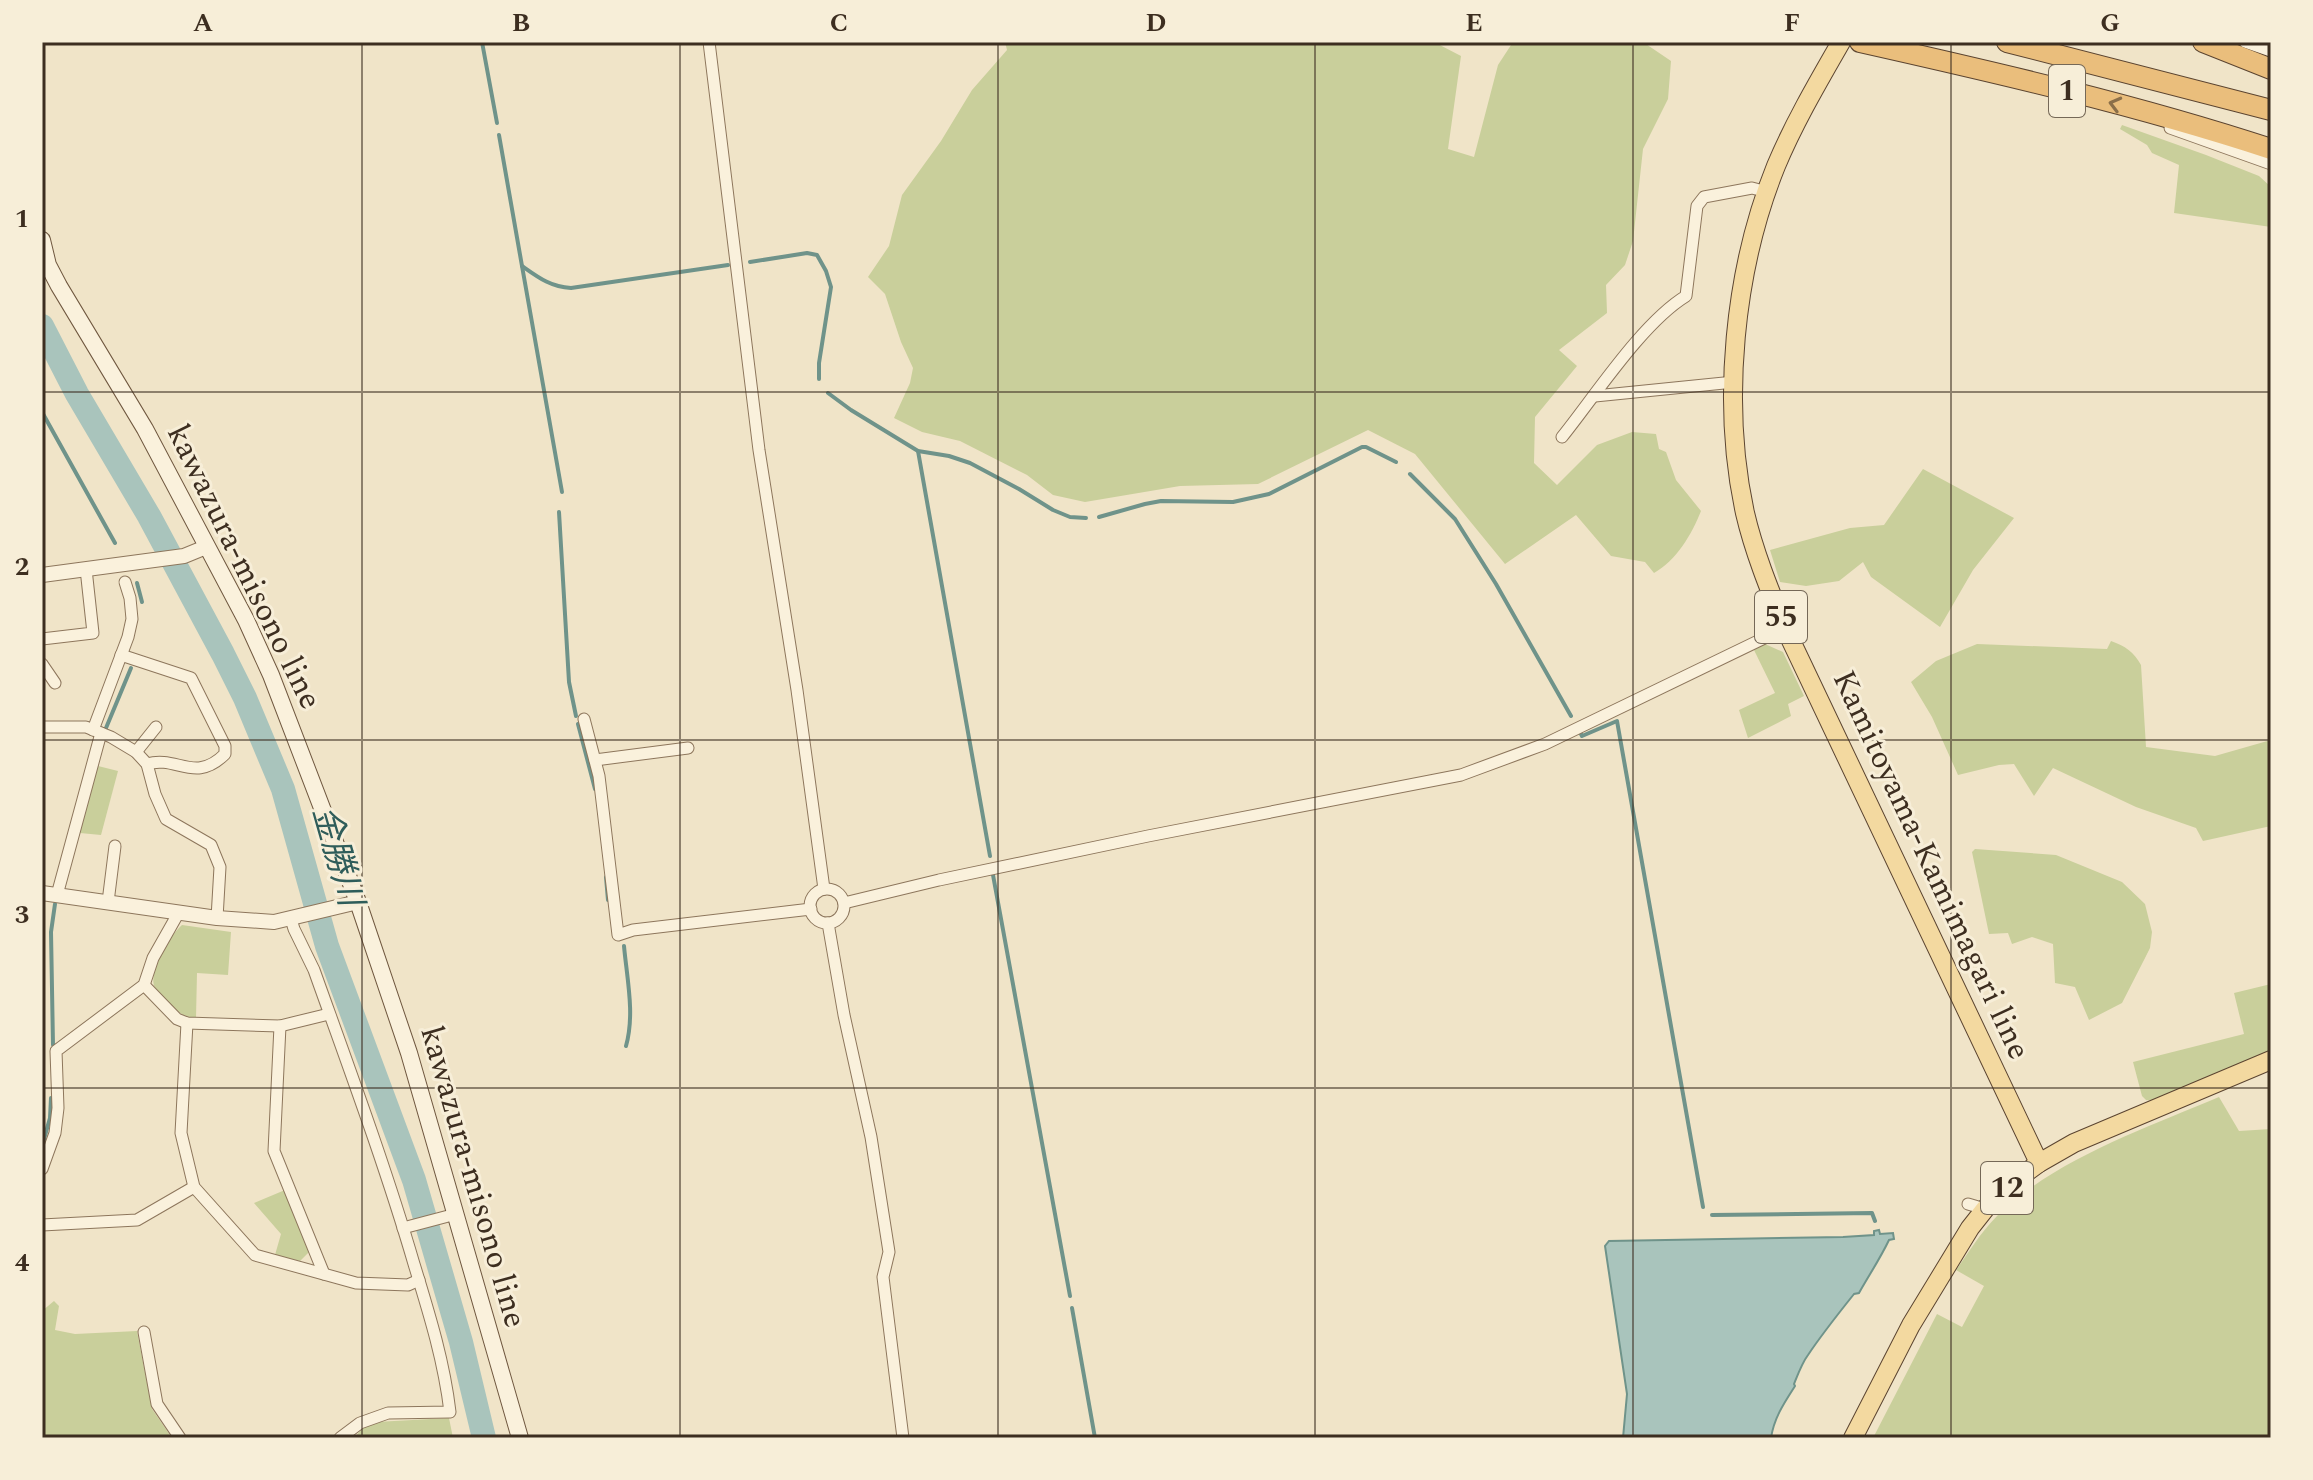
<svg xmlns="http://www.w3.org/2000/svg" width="2313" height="1480" viewBox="0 0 2313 1480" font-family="Spectral,'Noto Sans JP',serif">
	<rect width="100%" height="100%" fill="#f0e4c8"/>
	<g fill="#c9cf9b">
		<path d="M1005,42H1434L1461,56L1448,149L1474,157L1498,65L1513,42H1643L1671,61L1668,99L1643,149L1633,241L1625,265L1606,285L1607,313L1559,350L1577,366L1535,417L1534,463L1557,485L1597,445L1632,432L1656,434L1659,449L1666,452L1676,480L1701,511C1692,534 1676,561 1654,573L1645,562L1611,556L1576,515L1505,564L1415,454L1368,430L1258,484L1180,486L1085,502L1053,495L1027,475L960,441L922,432L894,418L910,383L913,368L901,342L885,294L868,277L889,246L902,195L941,141L972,90L1007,50Z"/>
		<polygon points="2122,125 2206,155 2259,176 2271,187 2271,227 2174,213 2179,165 2152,153 2147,145 2120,129"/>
		<polygon points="1923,469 2014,518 1973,570 1940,627 1871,577 1863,562 1839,581 1806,586 1780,582 1770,550 1850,528 1884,525"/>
		<path d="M2111,641C2125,646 2134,652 2141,665L2146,747L2215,756L2271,740V826L2203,841L2196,828L2136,807L2053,768L2034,796L2014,764L1999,765L1958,775L1932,717L1911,682L1936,661L1977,644L2107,649Z"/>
		<polygon points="1765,644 1783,652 1804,696 1788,704 1791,716 1748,738 1739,710 1775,693 1754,650"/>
		<polygon points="98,766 118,771 101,835 80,833"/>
		<polygon points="1975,849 2056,855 2122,882 2145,904 2152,932 2150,948 2144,960 2122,1003 2089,1020 2075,987 2055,983 2053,944 2032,937 2012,944 2008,933 1989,934 1972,852"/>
		<path d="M182,925L231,932L228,975L197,973L196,1018C184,1017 177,1012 169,1003C165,999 158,993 155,988C147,973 170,935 182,925Z"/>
		<polygon points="2271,984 2271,1050 2155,1101 2146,1100 2142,1096 2133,1062 2244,1034 2234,993"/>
		<path d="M2219,1097L2239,1131L2271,1129V1149L2269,1150L2271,1157V1438H1873L1937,1314L1962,1327L1984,1286L1956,1270C1969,1252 1981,1232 1997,1216C2053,1160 2146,1128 2219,1097Z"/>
		<polygon points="285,1190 309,1252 300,1261 275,1255 281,1234 254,1203"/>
		<polygon points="54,1301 59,1306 55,1330 75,1334 137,1331 152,1409 172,1438 42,1438 42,1311"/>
		<polygon points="449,1418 453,1438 354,1438 363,1428 376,1422"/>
	</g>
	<path fill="#a9c4bc" stroke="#6f938a" stroke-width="2" d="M1879,1230L1880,1234L1893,1233L1894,1239L1889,1240C1880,1259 1869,1275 1859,1293L1854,1294C1838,1314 1822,1334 1808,1355C1802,1363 1798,1374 1794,1384L1795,1386C1784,1403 1774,1418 1771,1438H1623L1627,1394L1605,1246L1609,1241L1843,1237L1874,1235V1231Z"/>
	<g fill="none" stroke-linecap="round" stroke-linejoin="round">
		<g stroke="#6f938a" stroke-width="4">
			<polyline points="482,42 497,123"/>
			<path d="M499,135L522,266C539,278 551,287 571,288L728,265"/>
			<polyline points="750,262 807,253 817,255 826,271 831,287 819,363 819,379"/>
			<polyline points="522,266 562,492"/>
			<polyline points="828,393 851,410 918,451 949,456 970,463 1019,489 1053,510 1070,517 1086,518"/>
			<polyline points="42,412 115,543"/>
			<polyline points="918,451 990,856"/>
			<polyline points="1410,474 1455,519 1496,584 1571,716"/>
			<polyline points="559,512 569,682 576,716"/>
			<polyline points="1099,517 1145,504 1161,501 1233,502 1269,494 1362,447 1366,447 1396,462"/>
			<polyline points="137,583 142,602"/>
			<polyline points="578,724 595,789"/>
			<polyline points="106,728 131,668"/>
			<polyline points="1581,734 1582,736 1617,721 1703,1207"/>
			<polyline points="993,875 1070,1296"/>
			<polyline points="606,877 608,900"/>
			<path d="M624,946C627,979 635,1014 626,1046"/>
			<polyline points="53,1045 51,932 55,904"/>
			<polyline points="42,1146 50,1118 51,1098"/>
			<polyline points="1712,1215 1872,1213 1875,1221"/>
			<polyline points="1072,1308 1095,1438"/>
		</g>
		<polyline stroke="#a9c4bc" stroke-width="24" points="42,326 77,394 149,516 223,654 245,698 283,789 327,946 414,1180 461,1342 484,1438"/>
		<g stroke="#8d765c" stroke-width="13">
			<g id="minor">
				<polyline points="709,42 759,450 797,690 824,889"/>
				<polyline points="2245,42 2271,51"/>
				<polyline points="2170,128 2271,164"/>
				<polyline points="1595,396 1734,382"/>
				<path d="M1562,437C1595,396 1642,323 1686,296L1697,206L1704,197L1752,188L1767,192"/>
				<polyline points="42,639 93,633 86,569"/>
				<path d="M121,655L191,678L225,746V754C195,784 177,755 147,764"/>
				<polyline points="42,664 55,683"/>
				<polyline points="584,719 599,776 618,935 633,930 811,909"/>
				<polyline points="42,727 86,727 111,737 136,752 147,764 155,794 166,819 211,845 220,867 217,918"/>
				<polyline points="93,730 128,637 132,619 130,598 125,582"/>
				<polyline points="136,752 156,727"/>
				<polyline points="595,760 688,748"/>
				<circle cx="827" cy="906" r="17"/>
				<polyline points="57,895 101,733"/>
				<polyline points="108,902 115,846"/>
				<polyline points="844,903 939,880 1148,836 1461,775 1545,744 1785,628"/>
				<path d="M291,919L294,929L314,970C349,1068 385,1165 414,1264C429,1313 444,1361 450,1412L388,1413L360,1423L340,1438"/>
				<polyline points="828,923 844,1015 871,1137 889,1252 883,1277 903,1438"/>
				<polyline points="144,985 177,1019 187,1023 280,1026 329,1014"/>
				<polyline points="187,1023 181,1133 194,1187 255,1255 356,1283 408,1285 419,1280"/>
				<polyline points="280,1026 274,1151 324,1274"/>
				<polyline points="42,1169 55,1133 58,1108 56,1051 144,985 153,958 179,912"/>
				<polyline points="1968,1204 1985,1209"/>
				<polyline points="42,1225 137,1220 194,1187"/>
				<polyline points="403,1228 456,1214"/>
				<polyline points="144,1332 157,1404 180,1438"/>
			</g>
		</g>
		<g stroke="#8d765c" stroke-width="16">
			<g id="tertiary">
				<polyline points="42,575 184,556 206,547"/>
				<polyline points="42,893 217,918 274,922 358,902"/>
			</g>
		</g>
		<g stroke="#6f573f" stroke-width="18">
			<polyline id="secondary" points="42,240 48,265 59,286 145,429 246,620 271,675 358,902 409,1053 520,1438"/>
		</g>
		<g stroke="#5b4430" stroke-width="20">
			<g id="primary">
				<path d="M1841,42C1818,82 1794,123 1776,166C1734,270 1721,403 1745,513C1754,552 1770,591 1785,628L2039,1163"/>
				<polyline points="1853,1438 1911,1325 1970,1228 1985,1209 2016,1180 2039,1163 2074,1143 2271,1060"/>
			</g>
		</g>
		<g stroke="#5b4430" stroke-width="22">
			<g id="trunk">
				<path d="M1860,42C1998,73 2137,105 2271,149"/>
				<polyline points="2007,42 2271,110"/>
				<polyline points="2203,42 2271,69"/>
			</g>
		</g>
		<use href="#minor" stroke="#faf1dc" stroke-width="11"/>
		<use href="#tertiary" stroke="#faf1dc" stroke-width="14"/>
		<use href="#secondary" stroke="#faf1dc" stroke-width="16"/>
		<use href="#primary" stroke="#f3d9a0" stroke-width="18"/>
		<use href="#trunk" stroke="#eabe7c" stroke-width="20"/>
	</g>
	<defs><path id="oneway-chevron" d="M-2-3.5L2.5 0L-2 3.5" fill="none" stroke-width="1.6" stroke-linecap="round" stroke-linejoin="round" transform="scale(2)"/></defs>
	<use stroke="#8b6f49" href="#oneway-chevron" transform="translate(2115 104) rotate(-165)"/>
	<path fill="none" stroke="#3d2e20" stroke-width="2" stroke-opacity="0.55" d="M362,42V1438M680,42V1438M998,42V1438M1315,42V1438M1633,42V1438M1951,42V1438M42,392H2271M42,740H2271M42,1088H2271"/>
	<g text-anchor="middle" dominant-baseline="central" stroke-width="6" stroke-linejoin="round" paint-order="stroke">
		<g fill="#f7eed8" stroke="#756857" stroke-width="2">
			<rect x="2049" y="65" width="36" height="52" rx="6"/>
			<rect x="1755" y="591" width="52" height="52" rx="6"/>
			<rect x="1981" y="1162" width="52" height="52" rx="6"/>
		</g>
		<g font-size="30" font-weight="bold" fill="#3d2e20">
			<text x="2067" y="91">1</text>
			<text x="1781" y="617">55</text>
			<text x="2007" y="1188">12</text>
		</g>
		<g font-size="32" fill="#3d2e20" stroke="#f7eed8">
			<text transform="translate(244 567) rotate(64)">kawazura-misono line</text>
			<text transform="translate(1931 865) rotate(65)">Kamitoyama-Kamimagari line</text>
			<text transform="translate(473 1177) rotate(74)">kawazura-misono line</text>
		</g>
		<g font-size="34" font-style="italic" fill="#2f5d5a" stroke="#f7eed8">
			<text transform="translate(337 856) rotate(74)">金勝川</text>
		</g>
	</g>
	<rect width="2313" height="1480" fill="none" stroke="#f7eed8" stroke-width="88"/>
	<rect x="44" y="44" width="2225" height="1392" fill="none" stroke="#3d2e20" stroke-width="3"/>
	<g font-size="26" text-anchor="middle" font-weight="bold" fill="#3d2e20">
		<text x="203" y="31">A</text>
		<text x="521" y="31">B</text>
		<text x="839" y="31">C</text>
		<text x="1156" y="31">D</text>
		<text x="1474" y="31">E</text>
		<text x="1792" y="31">F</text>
		<text x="2110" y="31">G</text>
		<text x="22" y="227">1</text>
		<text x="22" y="575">2</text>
		<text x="22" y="923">3</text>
		<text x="22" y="1271">4</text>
	</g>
</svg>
